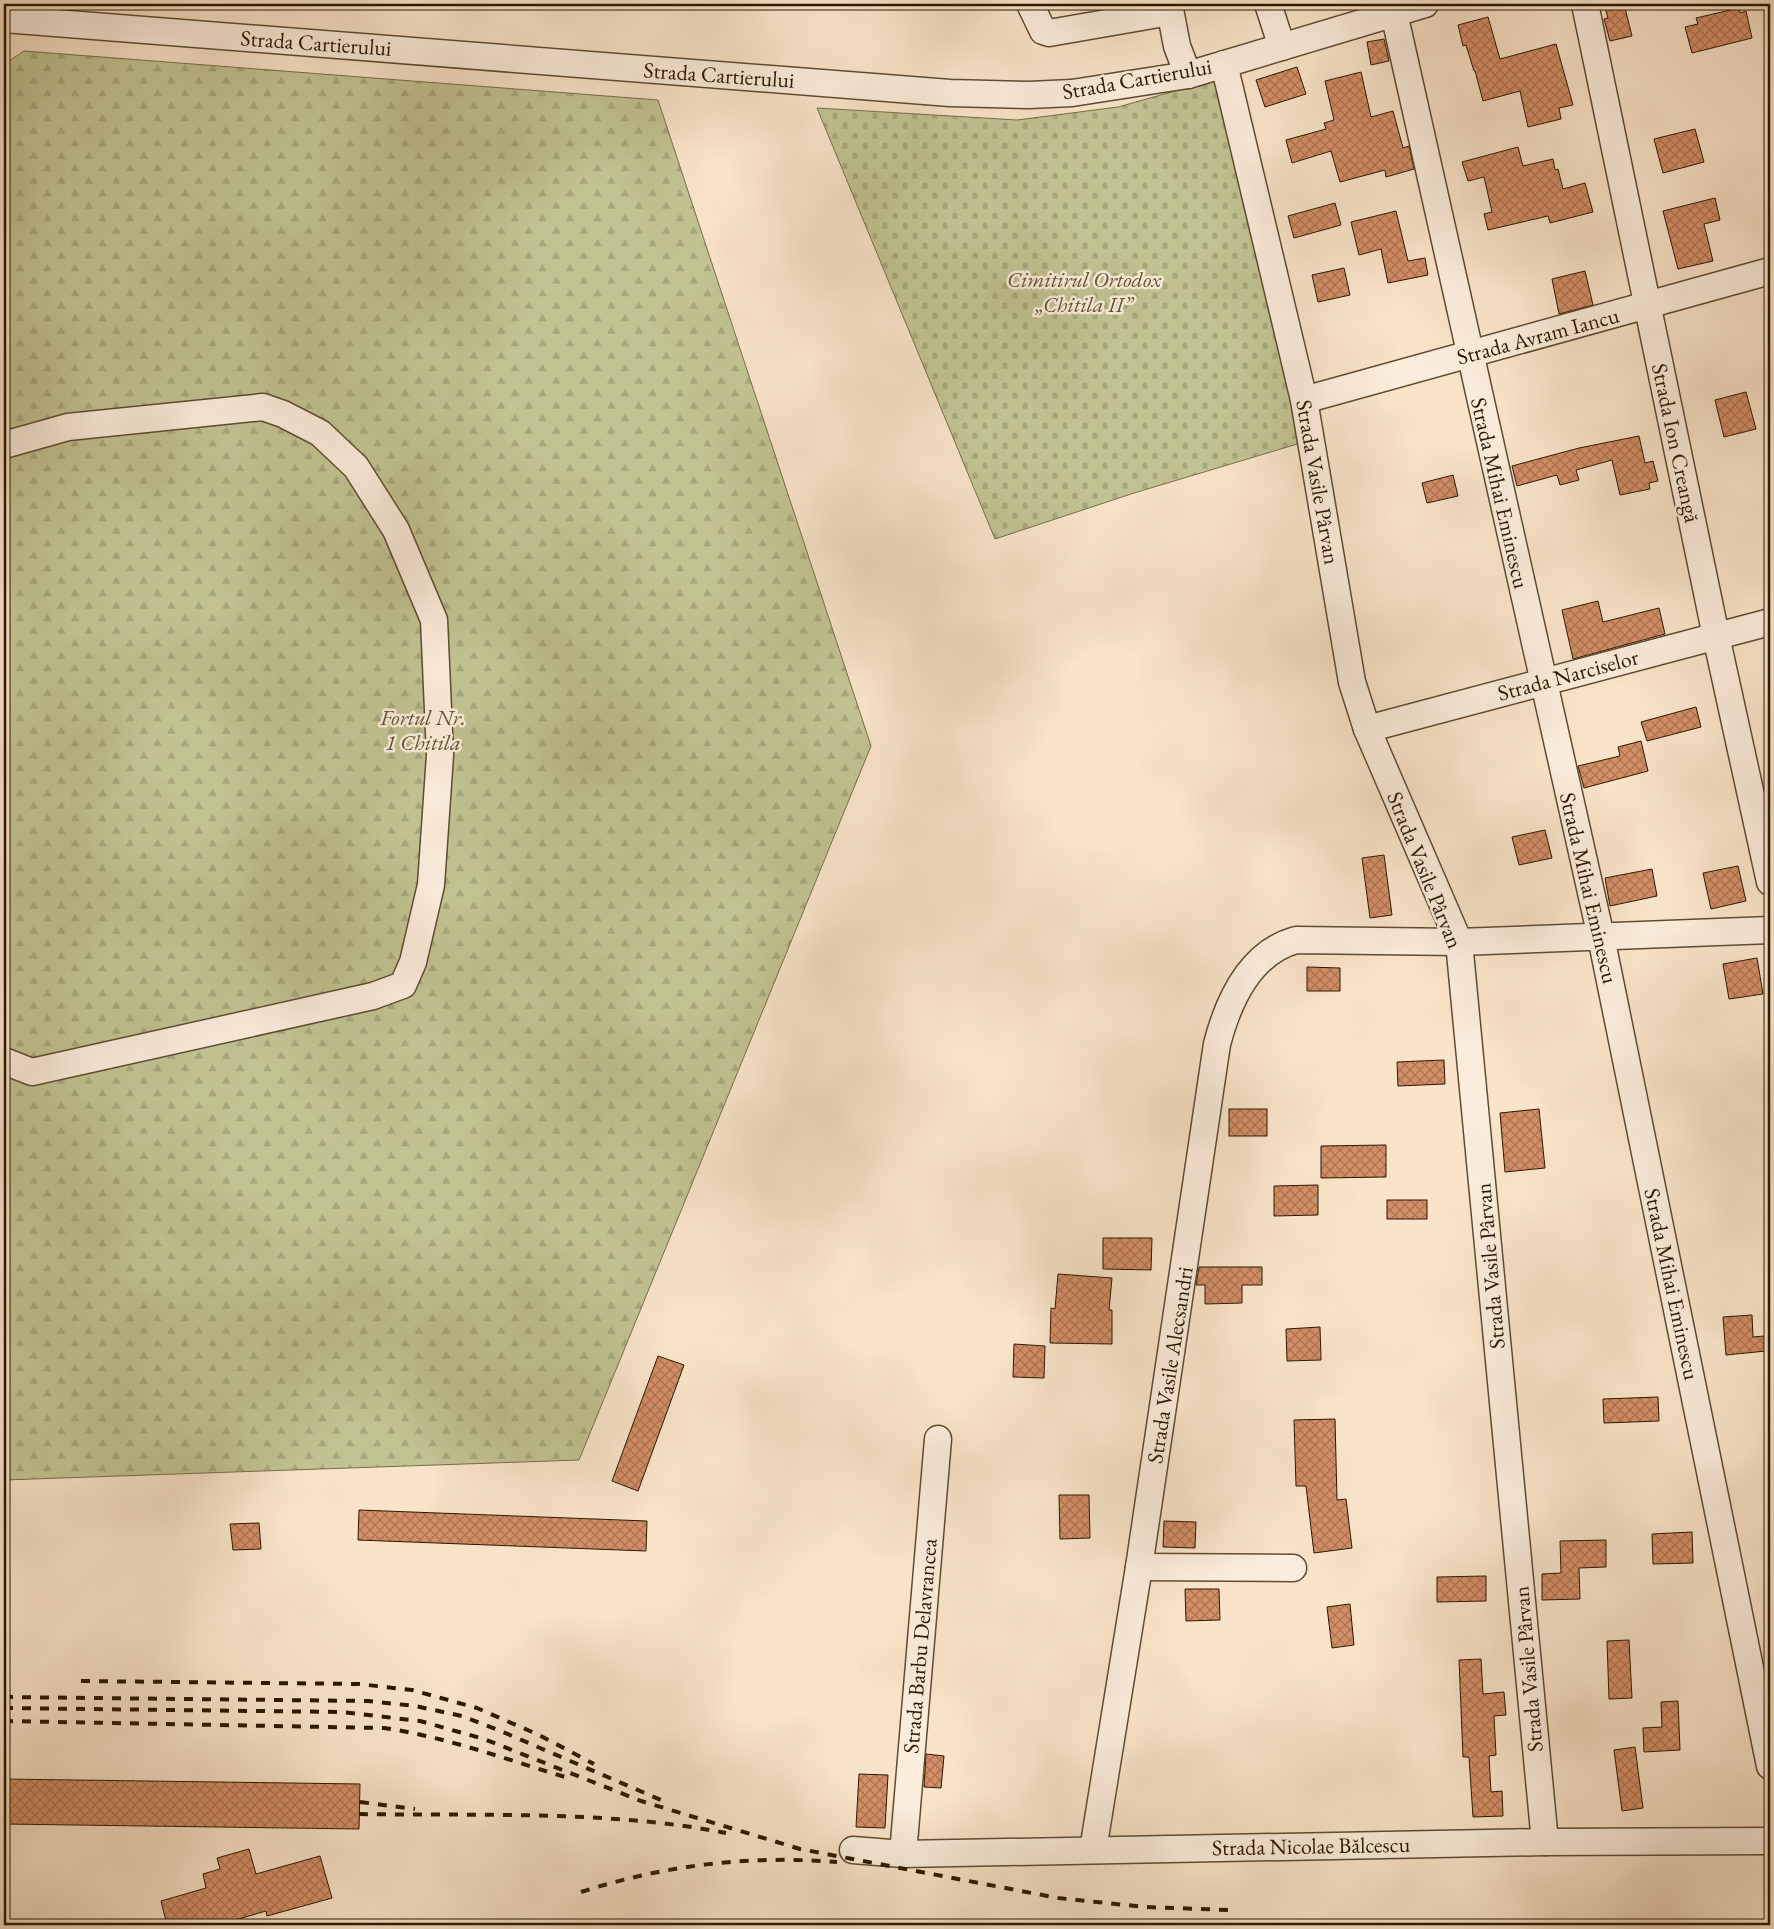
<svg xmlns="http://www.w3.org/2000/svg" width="1774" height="1929" viewBox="0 0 1774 1929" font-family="'EB Garamond',serif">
	<defs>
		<pattern id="forest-firs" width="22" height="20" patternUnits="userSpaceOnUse" patternTransform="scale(1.25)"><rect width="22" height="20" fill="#c2c393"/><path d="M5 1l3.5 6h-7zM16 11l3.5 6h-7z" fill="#a7a77d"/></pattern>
		<pattern id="cemetery-stones" width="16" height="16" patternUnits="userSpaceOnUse" patternTransform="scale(1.25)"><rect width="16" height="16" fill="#c2c393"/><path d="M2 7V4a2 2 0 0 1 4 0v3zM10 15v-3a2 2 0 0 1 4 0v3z" fill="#a7a77d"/></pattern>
		<pattern id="building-cross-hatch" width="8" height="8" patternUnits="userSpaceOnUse" patternTransform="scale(1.25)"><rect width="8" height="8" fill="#d48e67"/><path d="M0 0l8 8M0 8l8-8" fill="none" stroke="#ac7352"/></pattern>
	</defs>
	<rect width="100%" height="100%" fill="#f9e4c9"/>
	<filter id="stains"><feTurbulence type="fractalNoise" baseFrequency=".004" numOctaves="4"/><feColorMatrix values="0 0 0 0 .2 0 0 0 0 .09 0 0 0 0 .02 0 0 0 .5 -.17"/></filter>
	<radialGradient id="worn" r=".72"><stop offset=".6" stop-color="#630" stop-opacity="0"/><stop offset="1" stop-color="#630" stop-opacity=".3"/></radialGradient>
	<polygon fill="url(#forest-firs)" stroke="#766e4a" points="24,51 658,100 871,746 579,1460 4,1480 4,77 9,61"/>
	<polygon fill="url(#cemetery-stones)" stroke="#766e4a" points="1214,80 1304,442 1134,493 995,539 817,108 1017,120 1118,107"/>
	<g fill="url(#building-cross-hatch)" stroke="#2a1800">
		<polygon points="1604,4 1624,4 1632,36 1610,41 1604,19 1608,18"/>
		<polygon points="1739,8 1740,13 1746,11 1752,38 1692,53 1685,27 1698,24 1696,18"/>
		<polygon points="1488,17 1500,59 1556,44 1573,105 1559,108 1561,119 1528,127 1520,91 1483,101 1475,71 1474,71 1466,45 1463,46 1458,25"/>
		<polygon points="1384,39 1389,61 1371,65 1367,42"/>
		<polygon points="1297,67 1306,94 1265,107 1256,80"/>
		<polygon points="1361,72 1371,117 1393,111 1403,148 1409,146 1414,169 1386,177 1385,170 1340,182 1331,151 1292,163 1286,140 1326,129 1324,123 1334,120 1325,81"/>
		<polygon points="1695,129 1704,162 1663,173 1654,139"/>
		<polygon points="1518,147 1523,166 1553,159 1555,170 1558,169 1563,189 1585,183 1593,212 1550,223 1548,216 1488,230 1484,214 1492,212 1484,177 1468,181 1462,162"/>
		<polygon points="1715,198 1720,220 1704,224 1713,261 1678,269 1663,211"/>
		<polygon points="1335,203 1341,225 1294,238 1288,216"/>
		<polygon points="1396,211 1408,261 1425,258 1428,275 1388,283 1381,249 1359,255 1351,222"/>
		<polygon points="1344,268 1350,295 1318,302 1312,275"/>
		<polygon points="1585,271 1593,305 1559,314 1552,279"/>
		<polygon points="1746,392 1756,429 1724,437 1715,400"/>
		<polygon points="1639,436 1645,463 1653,461 1658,481 1649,483 1650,489 1620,495 1612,460 1576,470 1579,480 1560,485 1557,475 1517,486 1512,466 1579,448"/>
		<polygon points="1453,475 1458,496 1427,503 1422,483"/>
		<polygon points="1598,601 1603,622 1659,608 1665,634 1573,659 1562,610"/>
		<polygon points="1696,707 1701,727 1647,741 1641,722"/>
		<polygon points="1641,741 1648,771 1584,788 1578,766 1620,756 1618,747"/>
		<polygon points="1545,830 1552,858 1519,865 1512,837"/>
		<polygon points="1384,855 1392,915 1370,918 1362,858"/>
		<polygon points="1738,866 1746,901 1711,909 1703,873"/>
		<polygon points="1652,869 1657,896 1610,906 1605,878"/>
		<polygon points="1757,958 1763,994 1729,999 1723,964"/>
		<polygon points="1307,967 1340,968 1340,991 1307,991"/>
		<polygon points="1444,1060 1445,1084 1398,1086 1397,1062"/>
		<rect x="1229" y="1109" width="38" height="27"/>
		<polygon points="1539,1109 1545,1168 1505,1172 1500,1113"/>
		<polygon points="1386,1145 1386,1177 1321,1178 1321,1146"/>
		<polygon points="1318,1185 1318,1215 1274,1216 1274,1186"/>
		<rect x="1387" y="1200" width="40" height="19"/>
		<polygon points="1103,1238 1152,1238 1151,1270 1103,1269"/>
		<polygon points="1199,1267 1262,1267 1262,1285 1242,1285 1242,1303 1205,1304 1205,1285 1196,1285"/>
		<polygon points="1058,1274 1112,1278 1109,1310 1112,1310 1112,1344 1050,1343 1051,1308 1055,1309"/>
		<polygon points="1752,1315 1753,1337 1764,1336 1766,1351 1726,1355 1723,1317"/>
		<polygon points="1320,1327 1321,1360 1287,1361 1286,1329"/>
		<polygon points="1014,1344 1045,1346 1044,1378 1013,1377"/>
		<polygon points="658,1356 684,1365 638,1491 612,1481"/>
		<polygon points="1658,1397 1659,1421 1604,1423 1603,1399"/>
		<polygon points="1335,1419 1337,1500 1346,1499 1352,1548 1314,1553 1306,1486 1296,1486 1294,1420"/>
		<polygon points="1059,1495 1089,1495 1090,1538 1060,1539"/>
		<polygon points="359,1510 647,1521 646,1551 358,1540"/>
		<polygon points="1164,1521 1196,1522 1195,1548 1163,1547"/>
		<polygon points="259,1523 261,1549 233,1550 230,1524"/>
		<polygon points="1692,1532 1693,1563 1653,1564 1652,1534"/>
		<polygon points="1606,1540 1606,1567 1579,1568 1580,1599 1542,1600 1542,1574 1561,1573 1560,1541"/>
		<polygon points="1486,1576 1486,1601 1437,1602 1437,1577"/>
		<polygon points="1185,1589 1219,1589 1220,1620 1186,1621"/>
		<polygon points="1350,1604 1354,1645 1332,1648 1327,1607"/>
		<polygon points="1629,1640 1632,1698 1609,1699 1607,1641"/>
		<polygon points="1481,1659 1483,1694 1504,1692 1506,1715 1494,1716 1496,1755 1489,1756 1491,1792 1502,1791 1503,1816 1473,1817 1469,1757 1463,1757 1459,1660"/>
		<polygon points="1678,1701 1680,1750 1644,1752 1643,1728 1662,1727 1661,1702"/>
		<polygon points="1635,1747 1643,1808 1622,1811 1614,1750"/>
		<polygon points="926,1754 944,1756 941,1788 924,1787"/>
		<polygon points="859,1774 888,1775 885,1828 856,1827"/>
		<polygon points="4,1779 360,1784 359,1829 4,1824"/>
		<polygon points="249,1849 256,1874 320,1856 332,1898 267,1916 266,1911 235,1920 237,1925 167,1925 161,1901 206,1888 203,1874 220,1869 217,1858"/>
	</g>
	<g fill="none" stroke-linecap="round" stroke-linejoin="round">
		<g stroke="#5e4b32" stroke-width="29">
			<g id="minor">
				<polyline points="1030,4 1043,31 1049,33 1170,12"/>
				<polyline points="1169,4 1177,46 1188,75"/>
				<polyline points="1268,4 1282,47"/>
				<polyline points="1585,4 1716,636 1770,882"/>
				<polyline points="1394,13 1601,937 1770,1766"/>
				<polyline points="4,19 950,93 1029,95 1072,93 1188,75 1425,4"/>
				<polyline points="1224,64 1304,400 1352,682 1367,729 1459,942 1545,1842"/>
				<polyline points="1304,400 1770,271"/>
				<polyline points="4,445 68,427 263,407 283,414 320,433 356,467 396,530 434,620 440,755 431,885 413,962 403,985 373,996 32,1072 4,1061"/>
				<polyline points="1367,729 1770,622"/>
				<polyline points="1139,1567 1293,1568"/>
				<polyline points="853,1850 903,1854 1545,1842 1770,1841"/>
				<path d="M1093,1850L1139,1567L1217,1044C1228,1002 1249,953 1296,940L1459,942L1770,930"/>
				<polyline points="903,1854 938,1439"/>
			</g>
		</g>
		<use href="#minor" stroke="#fbeddc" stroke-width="26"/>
		<g stroke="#2a1800" stroke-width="4" stroke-dasharray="9 9" stroke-linecap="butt">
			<polyline points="81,1681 359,1684 412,1690 477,1708 539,1735 594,1764"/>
			<polyline points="4,1697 368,1701 415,1706 462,1716 503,1732 668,1803"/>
			<polyline points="4,1708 342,1712 420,1721 484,1739 641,1801 800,1849 1058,1898 1145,1907 1229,1910"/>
			<path d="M4,1721L384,1728C446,1737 505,1759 565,1777"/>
			<polyline points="360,1802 415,1809"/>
			<path d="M359,1814C479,1816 609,1810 726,1833"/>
			<path d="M581,1892C665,1865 749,1855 837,1862"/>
		</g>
	</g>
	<g text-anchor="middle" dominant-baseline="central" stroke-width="5" stroke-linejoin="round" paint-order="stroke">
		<g font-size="22" fill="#2a1800" stroke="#fbeddc">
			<text transform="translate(316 43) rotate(4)">Strada Cartierului</text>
			<text transform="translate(719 75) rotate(4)">Strada Cartierului</text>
			<text transform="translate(1137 79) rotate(-10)">Strada Cartierului</text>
			<text transform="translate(1538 336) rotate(-15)">Strada Avram Iancu</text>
			<text transform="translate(1676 443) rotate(78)">Strada Ion Creangă</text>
			<text transform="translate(1318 482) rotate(80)">Strada Vasile Pârvan</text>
			<text transform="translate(1500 493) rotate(77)">Strada Mihai Eminescu</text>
			<text transform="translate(1568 675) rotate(-15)">Strada Narciselor</text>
			<text transform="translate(1425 870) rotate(68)">Strada Vasile Pârvan</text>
			<text transform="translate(1589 888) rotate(77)">Strada Mihai Eminescu</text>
			<text transform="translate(1490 1266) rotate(-95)">Strada Vasile Pârvan</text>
			<text transform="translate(1672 1284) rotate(78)">Strada Mihai Eminescu</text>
			<text transform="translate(1170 1365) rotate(-81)">Strada Vasile Alecsandri</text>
			<text transform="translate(920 1646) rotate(-85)">Strada Barbu Delavrancea</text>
			<text transform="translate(1528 1669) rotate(-95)">Strada Vasile Pârvan</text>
			<text transform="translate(1311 1846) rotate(-1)">Strada Nicolae Bălcescu</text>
		</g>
		<g font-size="22" font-style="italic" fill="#5f5433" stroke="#fbeddc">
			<text x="1084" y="279">Cimitirul Ortodox<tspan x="1084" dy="25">„Chitila II”</tspan></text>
			<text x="423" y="717">Fortul Nr.<tspan x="423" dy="25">1 Chitila</tspan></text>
		</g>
	</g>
	<rect width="1774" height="1929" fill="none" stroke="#f9e4c9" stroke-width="20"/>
	<rect x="5" y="5" width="1764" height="1919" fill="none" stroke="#2a1800" stroke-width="2.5"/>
	<rect x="10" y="10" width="1754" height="1909" fill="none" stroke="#2a1800"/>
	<rect width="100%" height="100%" filter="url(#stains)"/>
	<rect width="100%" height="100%" fill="url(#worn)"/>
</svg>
